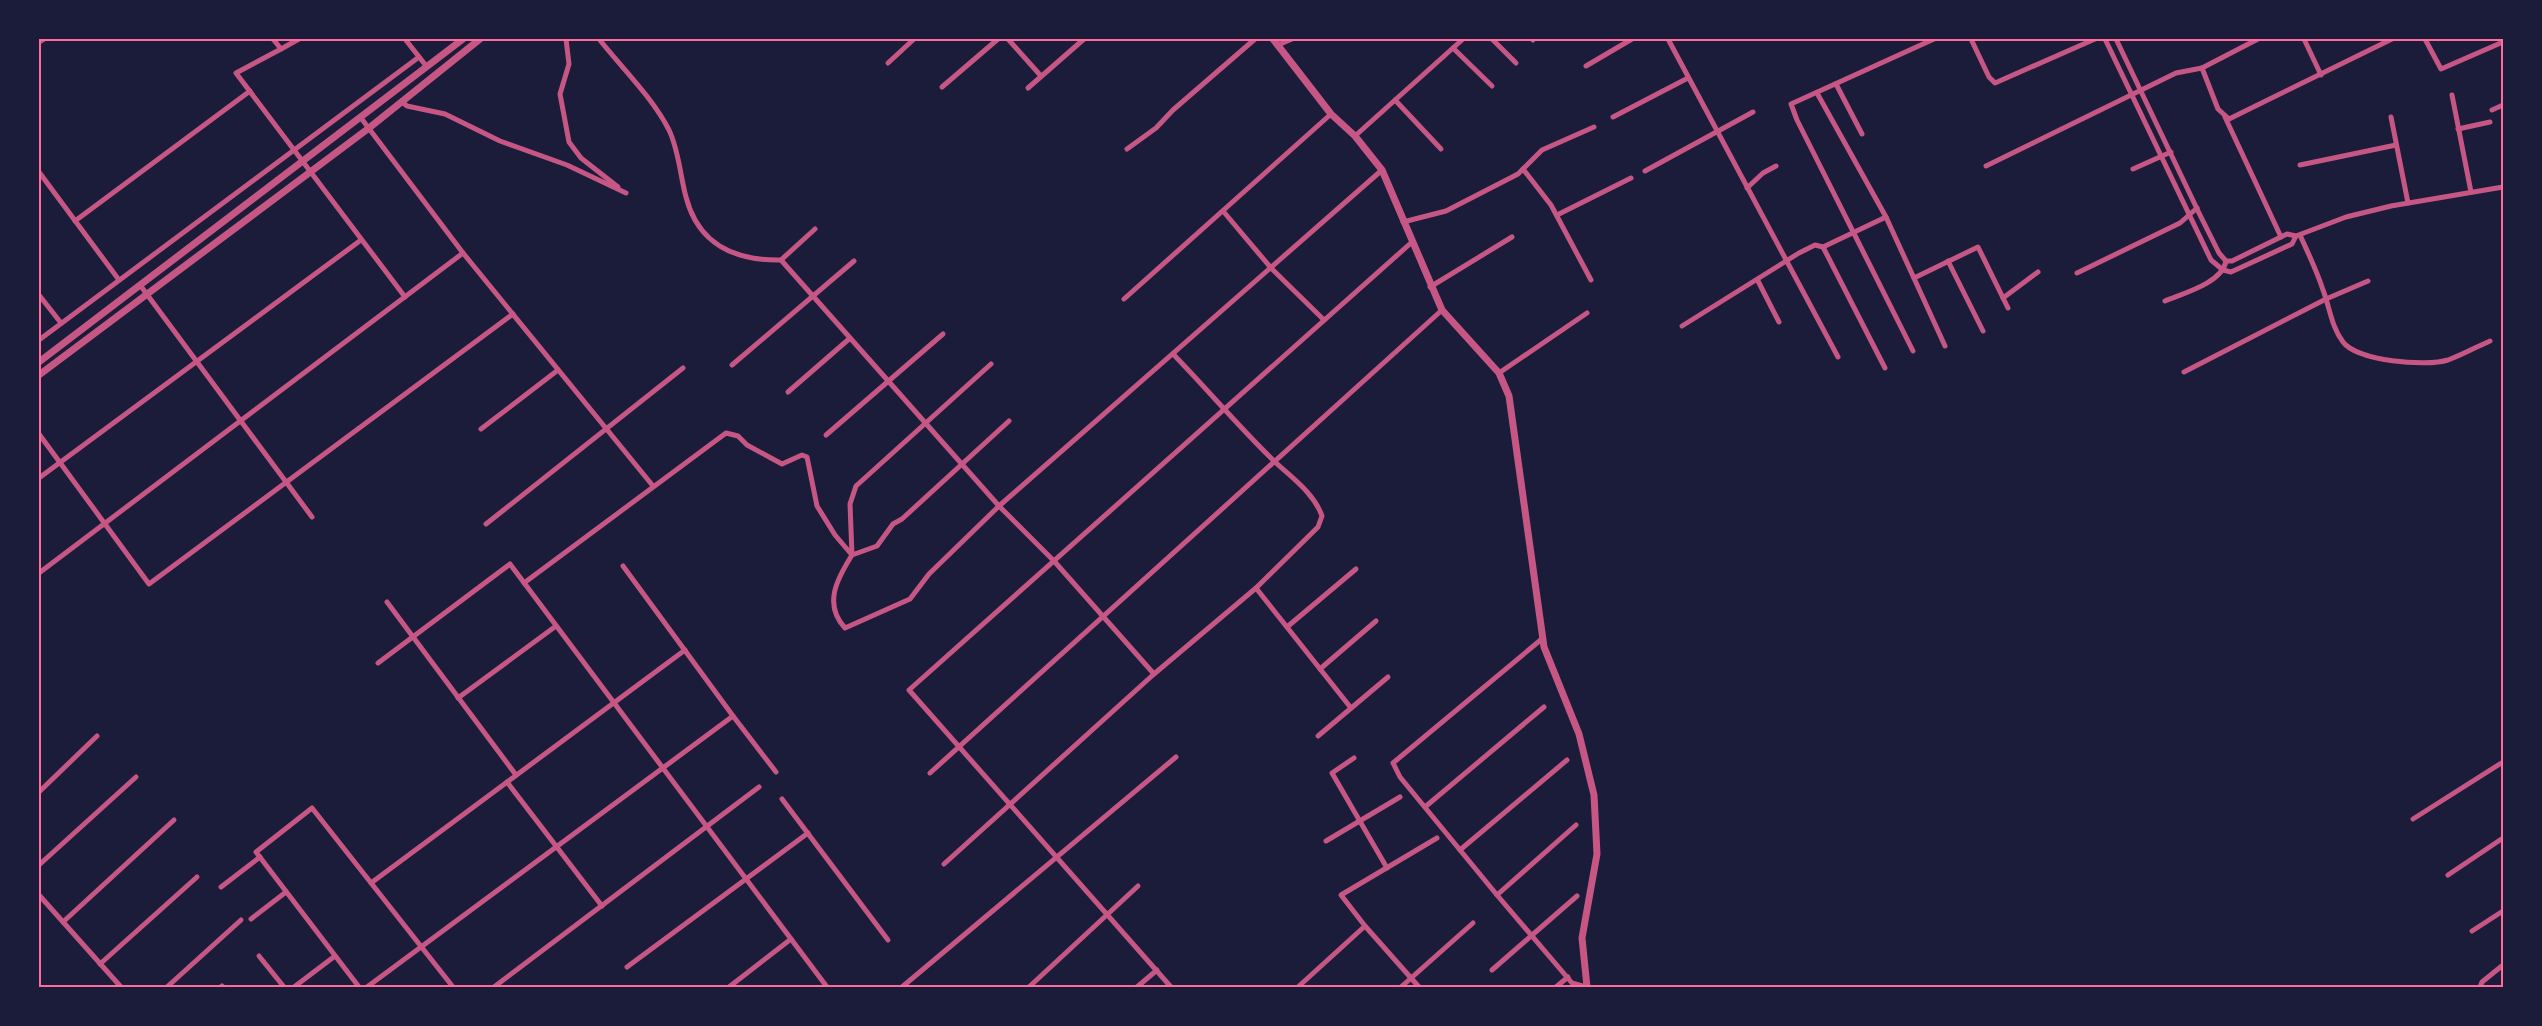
<svg xmlns="http://www.w3.org/2000/svg" width="2542" height="1026" viewBox="0 0 2542 1026" font-family="Manrope,sans-serif">
	<rect width="100%" height="100%" fill="#1b1b3a"/>
	<g fill="none" stroke-linecap="round" stroke-linejoin="round">
		<g stroke="#c65784" stroke-width="5">
			<polyline points="273,39 281,49 299,39"/>
			<polyline points="405,39 427,67"/>
			<polyline points="566,39 569,64 560,94 569,142 581,158 618,187"/>
			<path d="M599,39C622,68 652,97 669,130C679,151 680,175 686,197C698,244 735,261 781,260L815,229"/>
			<polyline points="1008,39 1041,76"/>
			<polyline points="1492,39 1516,63"/>
			<polyline points="1532,39 1533,40"/>
			<polyline points="1668,39 1838,357"/>
			<polyline points="1971,39 1989,77 1995,83 2095,39"/>
			<polyline points="2105,39 2211,260 2223,270 2231,272 2292,244 2296,236"/>
			<polyline points="2116,39 2199,213 2219,253 2226,261 2232,261 2287,234 2296,236 2346,217 2391,206 2503,187"/>
			<polyline points="2304,39 2321,75"/>
			<polyline points="2425,39 2441,69 2503,42"/>
			<polyline points="39,42 44,39"/>
			<polyline points="1278,45 1292,39"/>
			<polyline points="1453,48 1492,86"/>
			<polyline points="281,49 236,73 405,297"/>
			<polyline points="888,63 914,39"/>
			<polyline points="1586,66 1632,39"/>
			<polyline points="2202,68 2258,39"/>
			<polyline points="1836,84 1862,134"/>
			<polyline points="942,87 998,39"/>
			<polyline points="1028,88 1084,39"/>
			<polyline points="1817,93 1886,217 1945,346"/>
			<polyline points="2452,95 2471,192"/>
			<polyline points="1395,100 1441,149"/>
			<polyline points="402,102 407,106 445,114 500,141 567,165 626,193"/>
			<polyline points="2492,110 2503,105"/>
			<polyline points="1613,117 1688,78"/>
			<polyline points="2225,117 2281,237"/>
			<polyline points="2391,117 2408,203"/>
			<polyline points="361,118 463,253 653,486"/>
			<polyline points="2458,129 2490,122"/>
			<polyline points="1355,136 1463,39"/>
			<polyline points="1127,149 1156,128 1173,110 1255,39"/>
			<polyline points="2300,165 2396,145"/>
			<polyline points="1986,166 2176,73 2202,68 2218,109 2229,119 2392,39"/>
			<polyline points="1523,169 1551,205 1591,280"/>
			<polyline points="2133,169 2171,152"/>
			<polyline points="1645,171 1753,112"/>
			<polyline points="39,172 119,280"/>
			<polyline points="1747,188 1763,173 1776,166"/>
			<polyline points="1223,211 1271,268 1324,320"/>
			<polyline points="1557,215 1631,178"/>
			<polyline points="75,221 250,91"/>
			<polyline points="1403,222 1446,211 1518,174 1542,150 1594,127"/>
			<path d="M2300,235C2308,253 2317,271 2323,290C2330,308 2331,326 2343,342C2357,361 2426,367 2448,360C2462,355 2476,347 2490,341"/>
			<polyline points="1823,247 1885,368"/>
			<polyline points="781,260 999,506 1054,561 1154,674 944,864"/>
			<polyline points="1948,261 1983,331"/>
			<polyline points="2077,273 2180,223 2197,208"/>
			<polyline points="1914,278 1978,247 2008,308"/>
			<polyline points="1758,281 1779,322"/>
			<polyline points="140,285 312,517"/>
			<polyline points="1430,287 1512,237"/>
			<polyline points="39,295 61,323"/>
			<polyline points="2003,298 2038,272"/>
			<polyline points="1124,299 1331,114"/>
			<path d="M2165,301C2184,293 2222,283 2226,261"/>
			<polyline points="1682,326 1799,253 1815,245 1823,247 1886,217"/>
			<polyline points="39,340 419,57"/>
			<polyline points="1913,351 1797,120 1791,104 1934,39"/>
			<path d="M1173,354C1207,389 1239,427 1274,461C1292,478 1314,493 1322,516L1318,527L1256,588L1351,708"/>
			<polyline points="732,365 854,261"/>
			<polyline points="2184,372 2326,299 2368,281"/>
			<polyline points="1499,373 1587,313"/>
			<polyline points="788,392 849,339"/>
			<path d="M1009,421L902,519L893,524L877,546L852,555C837,579 823,604 845,628L910,599L929,574L999,506L1382,170"/>
			<polyline points="481,429 558,370"/>
			<polyline points="39,434 149,584 513,314"/>
			<polyline points="826,435 943,334"/>
			<polyline points="39,478 361,240"/>
			<polyline points="486,524 683,368"/>
			<polyline points="852,555 850,504 856,486 991,364"/>
			<polyline points="39,573 463,253"/>
			<polyline points="524,583 726,433 738,436 747,445 782,464 802,455 807,457 817,506 835,535 852,555"/>
			<polyline points="387,602 516,775"/>
			<polyline points="1287,627 1356,569"/>
			<polyline points="378,663 510,564 827,987"/>
			<polyline points="1320,669 1376,621"/>
			<polyline points="1154,674 1256,588"/>
			<polyline points="458,698 556,626"/>
			<polyline points="733,716 776,772"/>
			<polyline points="1318,736 1388,677"/>
			<polyline points="1354,758 1332,773 1387,868"/>
			<polyline points="930,773 1442,310"/>
			<polyline points="507,782 602,906"/>
			<polyline points="39,792 97,736"/>
			<polyline points="782,799 888,940"/>
			<polyline points="1425,807 1544,707"/>
			<polyline points="2413,819 2503,762"/>
			<polyline points="1576,825 1497,895 1572,983 1586,987"/>
			<polyline points="1326,841 1400,797"/>
			<polyline points="1460,850 1567,760"/>
			<polyline points="39,865 136,777"/>
			<polyline points="2448,875 2503,838"/>
			<polyline points="371,883 685,650"/>
			<polyline points="221,887 260,857"/>
			<polyline points="39,895 121,987"/>
			<polyline points="1497,895 1400,777 1393,763 1543,638"/>
			<polyline points="251,919 286,892"/>
			<polyline points="63,922 174,820"/>
			<polyline points="1365,926 1341,895 1437,838"/>
			<polyline points="2472,931 2503,911"/>
			<polyline points="259,956 284,987"/>
			<polyline points="100,964 197,877"/>
			<polyline points="627,967 808,833"/>
			<polyline points="1492,970 1577,896"/>
			<polyline points="222,986 223,987"/>
			<polyline points="167,987 241,920"/>
			<polyline points="294,987 335,956"/>
			<polyline points="359,987 256,852 312,808 453,987"/>
			<polyline points="367,987 733,716 623,566"/>
			<polyline points="494,987 759,787"/>
			<polyline points="729,987 791,939"/>
			<polyline points="902,987 1176,757"/>
			<polyline points="1029,987 1138,886"/>
			<polyline points="1137,987 1157,970"/>
			<polyline points="1171,987 909,690 1412,242"/>
			<polyline points="1298,987 1365,926 1419,987"/>
			<polyline points="1401,987 1473,923"/>
			<polyline points="1556,987 1568,977"/>
			<polyline points="2480,987 2482,982 2503,965"/>
		</g>
		<g stroke="#c65784" stroke-width="7">
			<polyline points="1273,39 1331,114 1355,136 1382,170 1442,310 1499,373 1509,396 1544,647 1579,734 1594,795 1597,854 1582,938 1587,987"/>
			<polyline points="39,362 463,39"/>
			<polyline points="39,375 369,128 480,39"/>
		</g>
	</g>
	<rect width="2542" height="1026" fill="none" stroke="#1b1b3a" stroke-width="81"/>
	<rect x="40" y="40" width="2462" height="946" fill="none" stroke="#ff6b9d" stroke-width="2"/>
</svg>
